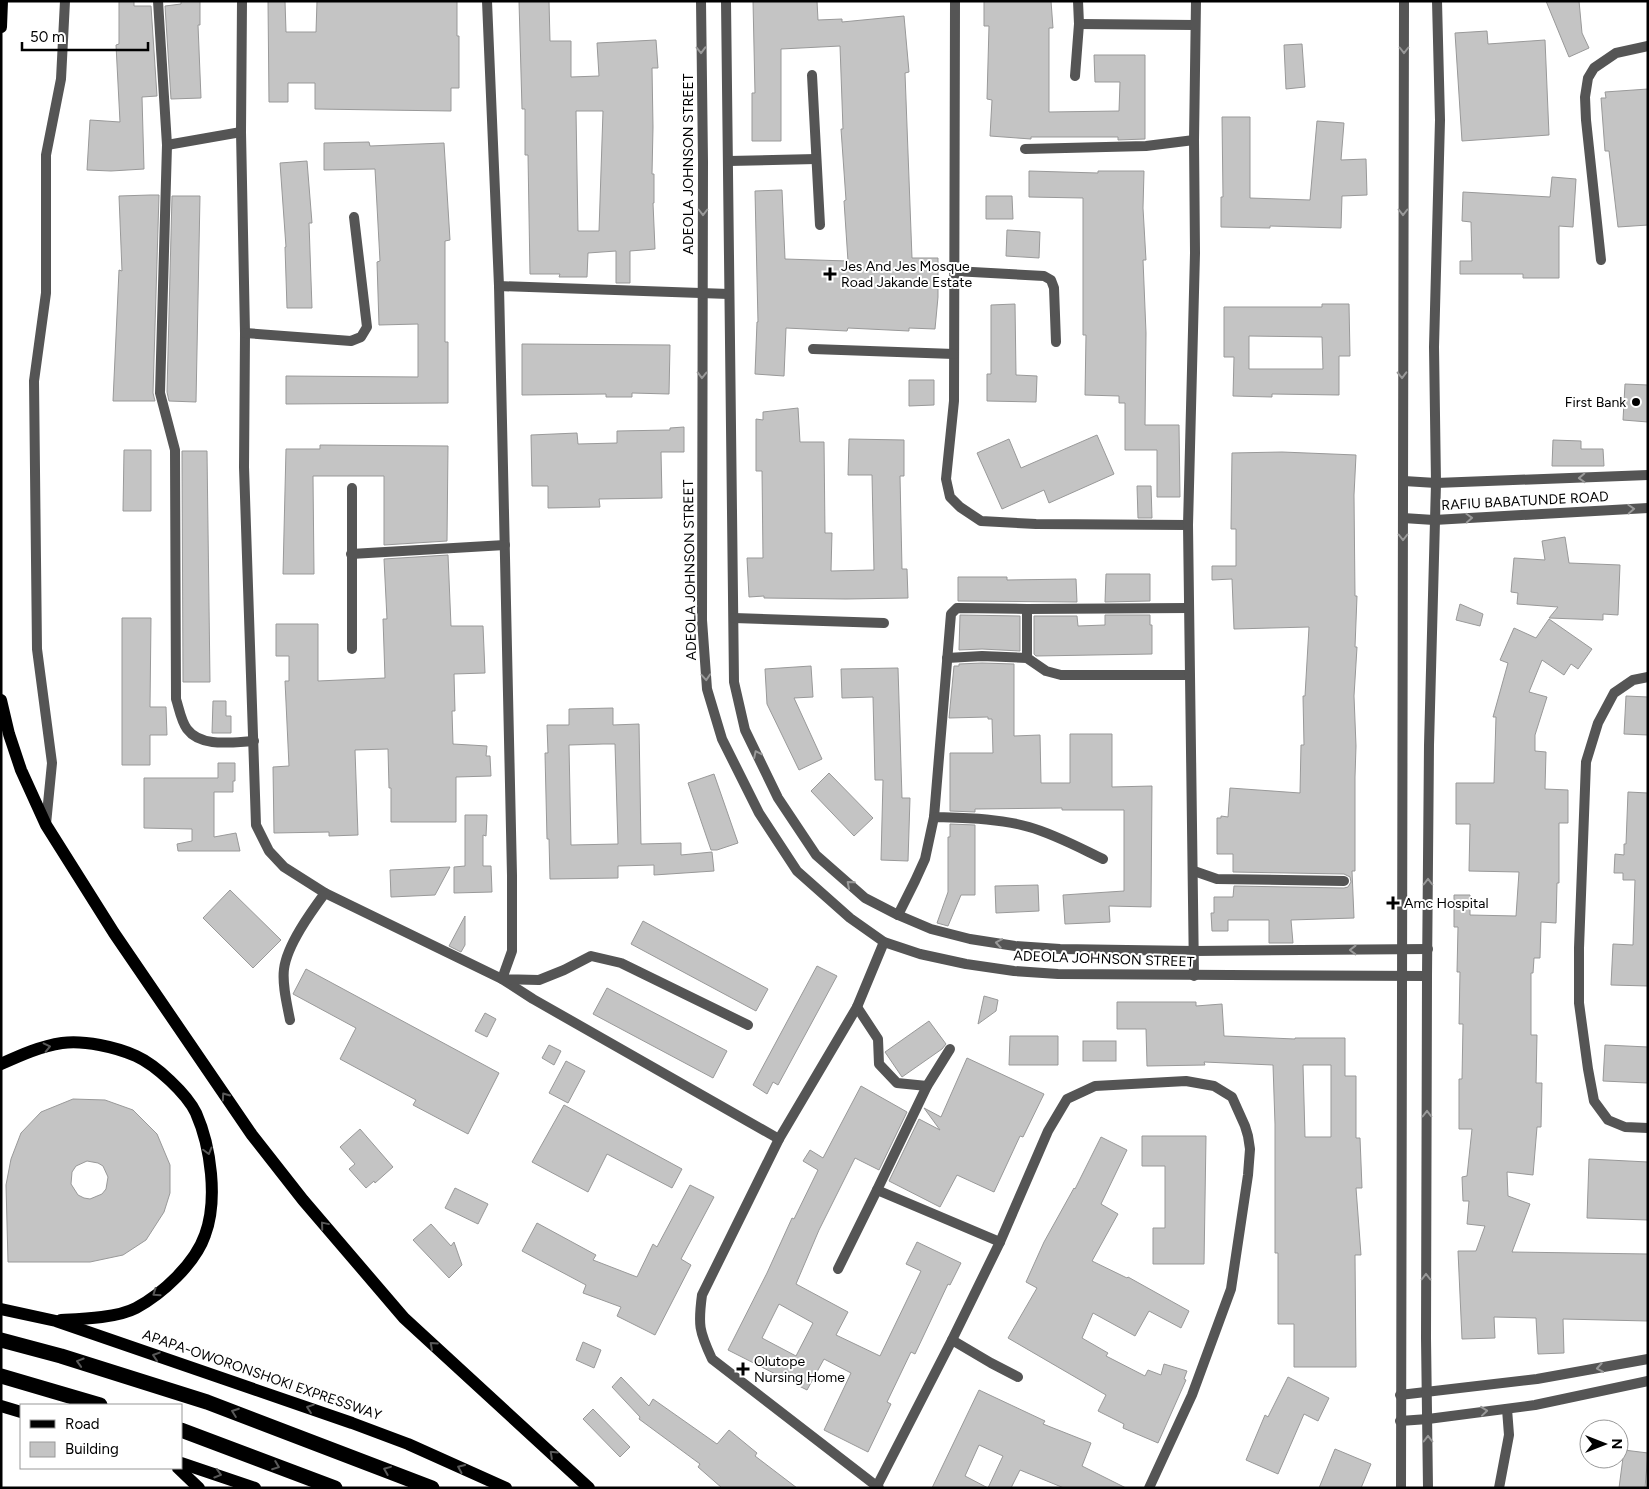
<svg xmlns="http://www.w3.org/2000/svg" width="1649" height="1489" viewBox="0 0 1649 1489" font-family="Figtree,sans-serif">
	<rect width="100%" height="100%" fill="#fff"/>
	<g fill="#c4c4c4" stroke="#999" fill-rule="evenodd">
		<polygon points="119,1 134,1 134,6 151,6 157,96 142,97 144,169 111,171 87,170 90,120 120,122 116,45 119,44"/>
		<polygon points="181,1 200,1 200,25 198,25 201,98 171,99 165,6 181,4"/>
		<polygon points="268,1 285,1 286,32 316,32 317,1 457,1 457,36 459,36 459,88 451,88 451,111 315,109 315,83 288,83 288,102 269,102"/>
		<path d="M519,1H549L550,41H571V77L599,76L597,43L656,40L658,68H652L653,127L652,174H654V203H653L655,249L630,251V283H616V251L588,253L587,277H559L560,274H530L528,155H525V109H522ZM576,111H603L599,231H578Z"/>
		<polygon points="753,1 817,1 818,20 842,19 842,22 904,16 909,72 905,73 912,258 938,258 938,297 935,329 909,328 909,331 848,328 847,331 786,328 784,376 755,374 757,322 758,322 755,191 782,190 785,259 848,261 844,201 846,200 841,129 843,129 840,46 781,49 781,141 752,141 752,93 755,93"/>
		<polygon points="984,1 1051,1 1053,28 1049,28 1049,112 1119,111 1120,82 1095,82 1094,55 1145,55 1145,139 1118,140 1118,137 1031,137 1031,139 990,136 992,100 987,99 989,26 984,26"/>
		<polygon points="1546,1 1579,1 1582,33 1589,48 1569,57"/>
		<polygon points="1487,31 1488,44 1545,40 1549,135 1462,141 1455,33"/>
		<polygon points="1302,44 1305,87 1286,89 1284,45"/>
		<polygon points="1648,89 1648,225 1618,227 1609,151 1605,151 1601,98 1606,98 1605,92"/>
		<polygon points="1222,117 1250,117 1250,198 1310,200 1317,121 1344,123 1341,160 1366,159 1367,195 1342,196 1341,228 1270,226 1270,228 1221,227 1221,197 1223,197"/>
		<polygon points="369,142 370,146 444,143 450,240 445,241 445,342 448,342 448,403 286,404 286,376 418,377 418,324 379,325 377,262 380,261 375,169 324,170 324,143"/>
		<polygon points="307,161 312,223 309,223 312,308 287,308 285,247 286,247 280,163"/>
		<polygon points="1029,171 1098,173 1098,171 1144,171 1143,208 1146,260 1143,260 1146,333 1145,425 1179,425 1180,497 1157,497 1157,450 1125,450 1125,403 1119,403 1119,396 1085,395 1086,335 1083,335 1083,198 1029,197"/>
		<polygon points="1552,177 1576,179 1573,227 1559,226 1559,278 1523,278 1523,274 1460,274 1460,261 1472,261 1471,222 1462,221 1463,192 1550,197"/>
		<polygon points="150,195 159,195 153,393 155,401 113,401 119,270 122,271 119,196"/>
		<polygon points="172,196 200,196 196,402 169,401 167,392"/>
		<polygon points="986,196 1012,196 1013,219 986,219"/>
		<polygon points="1007,230 1040,232 1039,258 1006,256"/>
		<polygon points="1015,304 1016,375 1037,376 1036,402 987,401 987,374 991,374 991,305"/>
		<path d="M1322,304H1349L1350,356H1339V395L1272,394V397L1233,396L1234,357H1224V307H1322ZM1249,336L1322,337L1323,369H1249Z"/>
		<polygon points="522,344 670,345 669,394 632,393 632,397 606,397 606,394 522,395"/>
		<polygon points="909,380 934,380 934,405 909,406"/>
		<polygon points="1625,384 1648,385 1648,422 1623,420"/>
		<polygon points="798,408 800,442 824,442 825,533 832,533 831,571 874,570 872,475 848,475 849,439 904,440 904,476 900,476 902,569 907,569 908,598 846,599 764,598 764,596 749,597 747,558 763,558 762,471 756,471 756,419 763,420 763,412"/>
		<polygon points="684,427 684,452 661,452 662,498 599,499 600,507 548,508 548,486 532,486 531,435 577,433 578,444 617,443 617,431 670,430 670,428"/>
		<polygon points="1097,435 1114,474 1049,503 1044,490 1002,509 977,453 1009,439 1021,468"/>
		<polygon points="1553,440 1581,441 1581,449 1603,449 1604,466 1552,466"/>
		<polygon points="320,445 448,446 447,541 384,545 384,476 313,476 314,574 283,574 286,449 320,449"/>
		<polygon points="124,450 151,450 151,511 123,511"/>
		<polygon points="182,451 207,451 210,682 183,682"/>
		<polygon points="1282,452 1356,455 1354,495 1355,596 1357,596 1355,647 1357,647 1354,696 1356,746 1355,777 1355,871 1352,871 1354,918 1291,920 1293,943 1269,943 1269,920 1228,920 1228,931 1212,931 1211,913 1214,913 1214,897 1233,897 1234,886 1344,888 1348,887 1351,882 1350,877 1344,874 1233,872 1233,854 1217,854 1217,818 1221,818 1221,816 1228,817 1230,788 1300,793 1301,745 1304,745 1303,696 1305,696 1309,627 1234,629 1232,579 1212,580 1212,566 1236,566 1236,529 1231,529 1232,453"/>
		<polygon points="1137,486 1151,486 1152,518 1138,518"/>
		<polygon points="1565,537 1569,563 1620,565 1618,615 1603,614 1603,620 1549,618 1558,607 1517,604 1518,593 1511,592 1514,558 1545,560 1542,541"/>
		<polygon points="448,555 451,626 483,626 485,673 454,674 455,711 452,711 453,744 487,746 486,756 490,756 491,776 456,777 456,822 391,822 391,788 389,788 388,749 355,750 358,835 329,836 329,832 274,833 273,767 289,766 285,681 289,681 289,656 276,656 276,624 318,624 318,681 385,678 383,619 387,619 384,559"/>
		<polygon points="1106,574 1150,574 1150,601 1105,602"/>
		<polygon points="958,577 1007,577 1007,580 1076,579 1077,602 958,601"/>
		<polygon points="1460,604 1483,614 1480,626 1456,620"/>
		<polygon points="960,615 1020,616 1020,651 982,649 959,650"/>
		<polygon points="1105,615 1150,615 1150,625 1152,625 1152,654 1036,656 1034,654 1034,616 1077,616 1078,626 1105,625"/>
		<polygon points="122,618 151,618 150,707 166,707 167,735 150,735 150,765 122,765"/>
		<polygon points="1549,619 1592,649 1578,669 1571,664 1564,675 1542,660 1529,692 1547,697 1535,735 1535,751 1546,752 1545,789 1568,790 1568,823 1559,823 1559,883 1557,883 1556,923 1541,922 1540,958 1534,958 1533,973 1531,973 1531,1035 1537,1035 1536,1083 1542,1083 1541,1127 1537,1127 1533,1175 1507,1172 1508,1196 1530,1204 1512,1252 1648,1254 1648,1321 1563,1319 1564,1353 1538,1354 1536,1318 1494,1317 1495,1338 1462,1339 1458,1251 1476,1251 1485,1226 1467,1224 1469,1201 1463,1201 1462,1177 1467,1176 1472,1129 1459,1129 1459,1079 1462,1079 1463,1024 1459,1024 1460,972 1457,972 1458,927 1454,927 1454,895 1470,895 1470,915 1516,916 1519,872 1469,871 1470,824 1456,824 1456,783 1494,783 1496,717 1493,717 1508,663 1500,660 1514,628 1536,638"/>
		<polygon points="982,663 1014,664 1014,736 1040,735 1041,783 1070,783 1070,734 1112,734 1112,787 1152,786 1151,907 1109,906 1110,922 1065,924 1063,895 1124,891 1124,810 1062,810 1062,808 975,809 975,812 950,811 950,753 993,753 992,719 988,719 988,717 949,718 954,666 959,666 959,664"/>
		<polygon points="811,666 813,697 794,698 822,759 799,770 767,704 765,669"/>
		<polygon points="898,668 902,798 910,798 908,861 881,860 883,780 875,780 873,697 842,698 841,669"/>
		<polygon points="1626,696 1648,697 1648,735 1624,734"/>
		<polygon points="213,701 226,701 226,716 231,716 231,733 212,733"/>
		<path d="M613,708V725L639,724L641,844L681,843V855L712,852L714,871L654,875V865L618,866V878L550,879L549,839H547L545,753H548L547,725H569V709ZM603,744H615L618,844L571,845L569,745Z"/>
		<polygon points="218,763 235,763 235,781 233,781 233,792 214,792 214,837 236,833 240,851 178,851 177,844 192,841 192,829 144,828 144,778 218,778"/>
		<polygon points="829,773 873,818 854,836 811,791"/>
		<polygon points="714,774 738,843 717,850 711,850 688,783"/>
		<polygon points="1628,792 1648,793 1648,986 1611,985 1613,944 1633,945 1635,880 1623,880 1623,873 1614,873 1615,854 1624,855 1624,844 1626,844"/>
		<polygon points="465,815 487,815 486,836 483,835 483,866 491,866 492,892 454,893 454,867 465,866"/>
		<polygon points="950,824 975,825 975,895 961,895 948,926 937,923 948,892 948,837 950,837"/>
		<polygon points="450,867 435,895 391,897 390,870"/>
		<polygon points="1038,885 1039,911 996,913 995,886"/>
		<polygon points="230,890 281,940 253,968 203,918"/>
		<polygon points="465,916 465,945 461,952 449,946"/>
		<polygon points="643,921 768,989 756,1011 631,944"/>
		<polygon points="817,966 837,976 778,1085 773,1082 767,1094 753,1085"/>
		<polygon points="306,969 499,1073 468,1134 413,1105 416,1100 340,1059 356,1028 293,994"/>
		<polygon points="607,988 727,1051 713,1078 593,1014"/>
		<polygon points="984,996 998,1000 996,1011 978,1024"/>
		<path d="M1117,1002H1196V1006L1222,1004L1224,1036L1295,1039V1038H1345V1076H1356V1138H1360L1362,1188H1356L1361,1255H1355L1356,1367H1294V1324H1278V1253H1275V1124L1273,1065L1204,1062L1205,1065L1147,1066L1146,1029H1117ZM1303,1065H1331V1137H1305Z"/>
		<polygon points="485,1013 496,1019 487,1037 475,1031"/>
		<polygon points="929,1021 946,1044 942,1049 902,1077 885,1052"/>
		<polygon points="1010,1036 1058,1036 1058,1065 1009,1065"/>
		<rect x="1083" y="1041" width="33" height="20"/>
		<polygon points="549,1045 561,1051 554,1065 542,1058"/>
		<polygon points="1605,1045 1648,1047 1648,1083 1603,1081"/>
		<polygon points="967,1058 1044,1094 1023,1137 1020,1136 994,1192 957,1175 940,1207 889,1181 919,1119 940,1130 924,1108 941,1117"/>
		<polygon points="566,1061 585,1071 568,1103 549,1093"/>
		<path d="M861,1086L907,1112L879,1170L855,1158L819,1230L796,1284L848,1312L836,1335L880,1356L921,1271L906,1264L917,1242L961,1263L950,1285L948,1284L915,1354L911,1352L887,1402L891,1404L868,1452L824,1430L851,1373L824,1359L807,1390L728,1350L767,1273L792,1218L794,1219L818,1170L803,1161L810,1150L823,1158ZM779,1304L813,1323L796,1356L762,1338Z"/>
		<path d="M73,1099L105,1100L133,1110L157,1134L170,1165V1193L164,1212L146,1240L123,1255L90,1262H8L6,1185L11,1159L21,1133L41,1112ZM87,1161L98,1163L103,1166L108,1177L106,1189L102,1194L90,1199L84,1198L78,1195L71,1184L72,1172L76,1166Z"/>
		<polygon points="564,1105 682,1169 672,1188 607,1154 588,1192 532,1162"/>
		<polygon points="360,1129 393,1167 375,1183 374,1181 366,1188 349,1169 355,1164 340,1147"/>
		<polygon points="1142,1136 1206,1136 1204,1264 1153,1264 1153,1228 1165,1228 1165,1166 1142,1166"/>
		<polygon points="1101,1137 1127,1150 1101,1204 1118,1214 1092,1261 1127,1278 1128,1277 1189,1311 1181,1328 1149,1311 1135,1336 1093,1313 1082,1338 1108,1353 1106,1356 1145,1376 1148,1370 1161,1375 1164,1364 1187,1371 1184,1379 1186,1380 1158,1443 1123,1428 1124,1424 1098,1411 1106,1395 1008,1338 1037,1288 1026,1282 1044,1242 1074,1188 1075,1189"/>
		<polygon points="1589,1159 1648,1162 1648,1220 1587,1218"/>
		<polygon points="690,1185 714,1197 681,1259 691,1265 655,1335 617,1316 621,1307 583,1293 586,1285 522,1251 537,1223 596,1255 593,1260 637,1277 653,1244 657,1247"/>
		<polygon points="455,1188 488,1204 478,1224 445,1208"/>
		<polygon points="431,1224 451,1246 454,1242 462,1265 449,1278 413,1240"/>
		<polygon points="583,1342 601,1350 594,1368 576,1360"/>
		<polygon points="621,1377 649,1406 653,1399 717,1444 729,1430 757,1453 755,1456 797,1488 722,1488 698,1467 700,1464 639,1419 640,1417 612,1387"/>
		<polygon points="1288,1377 1329,1398 1318,1421 1304,1414 1278,1474 1246,1460 1265,1415 1268,1417"/>
		<polygon points="979,1390 1045,1421 1043,1424 1091,1443 1082,1466 1126,1488 1064,1488 1020,1470 1011,1488 988,1488 1003,1456 979,1445 965,1476 988,1488 932,1488"/>
		<polygon points="593,1409 630,1447 620,1457 583,1419"/>
		<polygon points="1335,1449 1371,1464 1361,1488 1319,1488"/>
		<polygon points="1624,1450 1648,1453 1645,1488 1619,1488"/>
	</g>
	<g fill="none" stroke-linecap="round" stroke-linejoin="round">
		<g stroke="#555" stroke-width="10">
			<path d="M158,1L167,145L160,393L175,450L176,699C179,708 181,721 187,729C201,748 233,742 254,741"/>
			<polyline points="242,1 241,132 245,333 244,467 256,825 269,851 284,867 325,893 502,979 533,999 779,1139"/>
			<polyline points="487,1 499,286 512,875 512,951 502,979 539,980 564,970 591,956 621,963 748,1025"/>
			<polyline points="701,1 703,162 702,620 707,689 722,739 759,813 797,871 850,918 884,942 920,954 966,964 1014,971 1058,974 1427,976"/>
			<polyline points="726,1 734,682 745,730 778,798 816,855 865,898 898,915 931,929 970,939 1015,946 1060,949 1194,951 1428,949"/>
			<polyline points="955,1 954,401 946,479 950,497 960,507 981,521 1036,524 1188,525"/>
			<polyline points="1079,24 1195,25"/>
			<polyline points="812,75 820,225"/>
			<polyline points="1075,76 1079,24 1078,1"/>
			<polyline points="167,145 241,132"/>
			<polyline points="1025,149 1146,146 1194,140"/>
			<polyline points="729,161 816,159"/>
			<polyline points="1601,260 1586,120 1585,97 1588,78 1594,68 1616,53 1648,46"/>
			<polyline points="954,271 1044,276 1051,280 1054,288 1056,342"/>
			<polyline points="499,286 729,294"/>
			<polyline points="245,333 351,341 361,337 367,327 354,217"/>
			<polyline points="813,349 954,354"/>
			<polyline points="352,488 352,649"/>
			<polyline points="351,554 505,545"/>
			<polyline points="734,618 884,623"/>
			<polyline points="947,658 982,656 1027,658 1046,671 1061,675 1189,675"/>
			<polyline points="1027,658 1027,609"/>
			<polyline points="1648,677 1633,680 1614,693 1598,723 1586,762 1579,948 1579,1003 1588,1069 1594,1101 1608,1120 1625,1127 1648,1128"/>
			<polyline points="934,817 951,614 957,608 1027,609 1189,608"/>
			<polyline points="46,824 52,763 37,649 34,381 46,293 46,155 61,79 65,1"/>
			<polyline points="1194,871 1217,879 1344,881"/>
			<path d="M898,915L915,881L925,859L934,817C965,818 998,818 1029,827C1054,834 1078,847 1103,859"/>
			<polyline points="1194,976 1188,525 1195,253 1194,140 1196,1"/>
			<polyline points="857,1007 878,1039 879,1064 897,1083 927,1086"/>
			<path d="M290,1020C287,1004 282,985 284,969C287,945 311,912 325,893"/>
			<polyline points="877,1190 927,1086 950,1049"/>
			<polyline points="838,1269 877,1190 1000,1242"/>
			<polyline points="952,1340 991,1363 1018,1377"/>
			<polyline points="1400,1395 1537,1379 1648,1359"/>
			<polyline points="1400,1421 1428,1419 1535,1405 1648,1381"/>
			<polyline points="877,1486 952,1340 1000,1242 1048,1131 1067,1099 1095,1086 1186,1081 1214,1086 1232,1097 1245,1126 1248,1136 1250,1149 1248,1175 1231,1289 1192,1395 1149,1488"/>
			<path d="M879,1488L712,1359C699,1331 698,1325 702,1295L779,1139L857,1007L884,942"/>
			<polyline points="1499,1488 1509,1435 1507,1409"/>
		</g>
		<g stroke="#555" stroke-width="10">
			<polyline points="1404,481 1436,483 1648,475"/>
			<polyline points="1403,518 1434,520 1648,508"/>
			<polyline points="1401,1488 1404,1"/>
			<polyline points="1428,1488 1426,1338 1427,976 1429,745 1436,483 1434,347 1440,120 1437,1"/>
		</g>
		<g stroke="#000" stroke-width="12">
			<polyline points="1,27 2,1"/>
			<polyline points="1,700 9,734 21,770 46,825 114,933 252,1135 303,1200 404,1318 589,1488"/>
			<path d="M1,1064C21,1055 41,1046 62,1043C84,1040 116,1047 136,1056C156,1065 187,1094 196,1113C211,1147 218,1200 205,1235C195,1264 162,1294 136,1308C117,1318 82,1319 61,1320"/>
			<polyline points="1,1309 56,1321 352,1423 408,1444 506,1488"/>
			<polyline points="1,1406 21,1412"/>
			<polyline points="181,1463 255,1488"/>
			<polyline points="178,1468 199,1488"/>
		</g>
		<g stroke="#000" stroke-width="15">
			<polyline points="1,1340 61,1356 207,1402 432,1488"/>
			<polyline points="1,1376 100,1405"/>
			<polyline points="181,1430 335,1488"/>
		</g>
	</g>
	<defs><path id="oneway-chevron" d="M-2-3.5L2.5 0L-2 3.5" fill="none" stroke-width="1.6" stroke-linecap="round" stroke-linejoin="round" transform="scale(1.25)"/></defs>
	<g stroke="#999">
		<use href="#oneway-chevron" transform="translate(701 50) rotate(89)"/>
		<use href="#oneway-chevron" transform="translate(1404 50) rotate(90)"/>
		<use href="#oneway-chevron" transform="translate(703 212) rotate(90)"/>
		<use href="#oneway-chevron" transform="translate(1403 212) rotate(90)"/>
		<use href="#oneway-chevron" transform="translate(702 375) rotate(91)"/>
		<use href="#oneway-chevron" transform="translate(1402 375) rotate(89)"/>
		<use href="#oneway-chevron" transform="translate(1582 478) rotate(178)"/>
		<use href="#oneway-chevron" transform="translate(1631 509) rotate(-3)"/>
		<use href="#oneway-chevron" transform="translate(1469 518) rotate(-3)"/>
		<use href="#oneway-chevron" transform="translate(1403 537) rotate(90)"/>
		<use href="#oneway-chevron" transform="translate(706 677) rotate(86)"/>
		<use href="#oneway-chevron" transform="translate(757 754) rotate(-116)"/>
		<use href="#oneway-chevron" transform="translate(1428 882) rotate(-90)"/>
		<use href="#oneway-chevron" transform="translate(850 884) rotate(-139)"/>
		<use href="#oneway-chevron" transform="translate(999 943) rotate(-170)"/>
		<use href="#oneway-chevron" transform="translate(1353 950) rotate(180)"/>
		<use href="#oneway-chevron" transform="translate(1427 1114) rotate(-90)"/>
		<use href="#oneway-chevron" transform="translate(1426 1277) rotate(-90)"/>
		<use href="#oneway-chevron" transform="translate(1600 1368) rotate(170)"/>
		<use href="#oneway-chevron" transform="translate(1484 1411) rotate(-6)"/>
		<use href="#oneway-chevron" transform="translate(1428 1439) rotate(-90)"/>
	</g>
	<g stroke="#595959">
		<use href="#oneway-chevron" transform="translate(47 1047) rotate(-13)"/>
		<use href="#oneway-chevron" transform="translate(225 1096) rotate(-125)"/>
		<use href="#oneway-chevron" transform="translate(208 1151) rotate(75)"/>
		<use href="#oneway-chevron" transform="translate(324 1225) rotate(-130)"/>
		<use href="#oneway-chevron" transform="translate(156 1293) rotate(145)"/>
		<use href="#oneway-chevron" transform="translate(433 1345) rotate(-138)"/>
		<use href="#oneway-chevron" transform="translate(156 1356) rotate(-162)"/>
		<use href="#oneway-chevron" transform="translate(80 1362) rotate(-163)"/>
		<use href="#oneway-chevron" transform="translate(310 1408) rotate(-161)"/>
		<use href="#oneway-chevron" transform="translate(235 1412) rotate(-160)"/>
		<use href="#oneway-chevron" transform="translate(553 1454) rotate(-137)"/>
		<use href="#oneway-chevron" transform="translate(276 1466) rotate(21)"/>
		<use href="#oneway-chevron" transform="translate(461 1468) rotate(-156)"/>
		<use href="#oneway-chevron" transform="translate(387 1470) rotate(-158)"/>
		<use href="#oneway-chevron" transform="translate(218 1474) rotate(17)"/>
	</g>
	<g fill="#000" stroke="#fff" stroke-width="2">
		<path d="M827.5 266.5h5v5h5v5h-5v5h-5v-5h-5v-5h5z"/>
		<circle cx="1636" cy="402" r="5"/>
		<path d="M1390.5 895.5h5v5h5v5h-5v5h-5v-5h-5v-5h5z"/>
		<path d="M740.5 1361.5h5v5h5v5h-5v5h-5v-5h-5v-5h5z"/>
	</g>
	<g text-anchor="middle" dominant-baseline="central" stroke-width="4" stroke-linejoin="round" paint-order="stroke">
		<g font-size="14" fill="#000" stroke="#fff">
			<text transform="translate(688 164) rotate(-90)">ADEOLA JOHNSON STREET</text>
			<text transform="translate(1525 501) rotate(-3)">RAFIU BABATUNDE ROAD</text>
			<text transform="translate(690 570) rotate(-91)">ADEOLA JOHNSON STREET</text>
			<text transform="translate(1104 959) rotate(2)">ADEOLA JOHNSON STREET</text>
			<text transform="translate(262 1375) rotate(19)">APAPA-OWORONSHOKI EXPRESSWAY</text>
		</g>
		<g font-size="14" fill="#000" stroke="#fff" text-anchor="start">
			<text x="841" y="266">Jes And Jes Mosque<tspan x="841" dy="16">Road Jakande Estate</tspan></text>
			<text x="1626" y="402" text-anchor="end">First Bank</text>
			<text x="1404" y="903">Amc Hospital</text>
			<text x="754" y="1361">Olutope<tspan x="754" dy="16">Nursing Home</tspan></text>
		</g>
	</g>
	<rect width="1649" height="1489" fill="none" stroke="#000000" stroke-width="5"/>
	<rect x="20" y="1404" width="162" height="65" fill="#ffffff" stroke="#999999"/>
	<rect x="30" y="1420" width="25" height="8" fill="#000000" stroke="#999999"/>
	<text x="65" y="1429" font-size="15" fill="#000000">Road</text>
	<rect x="30" y="1442" width="25" height="15" fill="#c4c4c4" stroke="#999999"/>
	<text x="65" y="1454" font-size="15" fill="#000000">Building</text>
	<g transform="translate(1604 1444) rotate(90)"><circle r="24" fill="#ffffff" stroke="#999999"/>
	<path d="M0-4L9 19L0 12L-9 19Z" fill="#000000"/>
	<text y="-8" font-size="14" font-weight="bold" text-anchor="middle" fill="#000000">N</text>
	</g>
	<path d="M22 42v8h126v-8" fill="none" stroke="#000000" stroke-width="2.5"/>
	<text x="30" y="42" font-size="15" fill="#000000" stroke="#ffffff" stroke-width="4" paint-order="stroke">50 m</text>
</svg>
